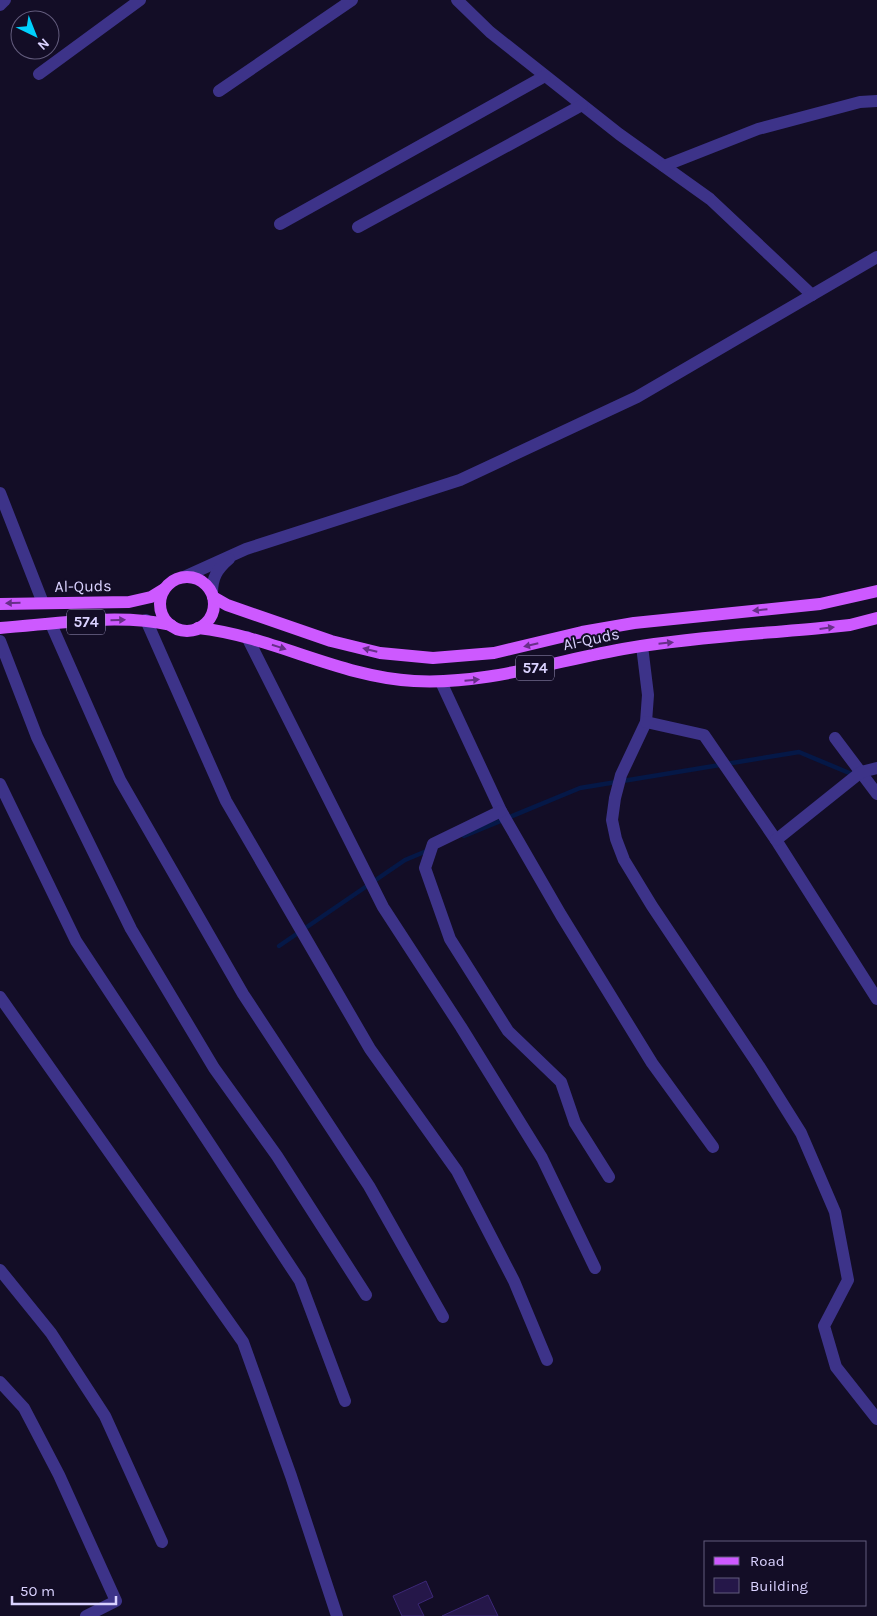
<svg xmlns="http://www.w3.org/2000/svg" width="877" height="1616" viewBox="0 0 877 1616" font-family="Karla,sans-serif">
	<rect width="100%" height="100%" fill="#130d26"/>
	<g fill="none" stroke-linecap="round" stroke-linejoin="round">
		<g stroke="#051847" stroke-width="4.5">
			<polyline points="464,836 580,788 799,752 854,775"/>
			<polyline points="279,946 405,860 429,850"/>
		</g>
	</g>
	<g fill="#251749" stroke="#3c2777">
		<polygon points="426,1581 433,1597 418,1604 424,1616 402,1616 393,1596"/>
		<polygon points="488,1595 498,1616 442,1616"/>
	</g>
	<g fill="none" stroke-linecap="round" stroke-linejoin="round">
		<g stroke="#3d3389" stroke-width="12">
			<polyline points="457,0 490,32 619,134 710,199 812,295"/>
			<polyline points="0,5 5,0"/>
			<polyline points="39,74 140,0"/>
			<polyline points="219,91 352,0"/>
			<polyline points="664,166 758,129 860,102 877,101"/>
			<polyline points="280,224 545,76"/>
			<polyline points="358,227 582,105"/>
			<polyline points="0,493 43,603"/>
			<polyline points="184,577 246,549 460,480 637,397 877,257"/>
			<path d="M212,593C212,578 217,569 229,559"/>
			<polyline points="146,620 226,801 370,1049 457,1171 514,1281 547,1360"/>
			<polyline points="51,624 120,780 243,994 369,1186 443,1317"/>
			<polyline points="247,637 383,907 461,1027 542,1158 595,1268"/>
			<polyline points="0,641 37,737 131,929 214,1068 277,1156 366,1295"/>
			<polyline points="642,646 648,695 646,722 621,775 615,798 612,820 616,839 624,860 652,906 759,1066 801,1133 835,1212 848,1280 824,1326 836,1367 877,1419"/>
			<polyline points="441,682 501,811 561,915 652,1063 713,1147"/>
			<polyline points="646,722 704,735 776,840 877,999"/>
			<polyline points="835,738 877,794"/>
			<polyline points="0,784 76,941 300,1281 345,1401"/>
			<polyline points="501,811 433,844 425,868 450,939 508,1031 561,1082 575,1123 609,1177"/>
			<polyline points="776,840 861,772 877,768"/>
			<polyline points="0,997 243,1342 291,1476 337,1616"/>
			<polyline points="0,1270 51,1333 105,1416 162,1542"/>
			<polyline points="0,1382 24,1408 59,1475 116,1601 86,1616"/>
		</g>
		<g stroke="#cd59ff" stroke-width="12">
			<circle cx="187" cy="604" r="27"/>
			<polyline points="213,597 227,605 331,641 380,653 433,658 494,653 582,632 634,623 820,604 877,591"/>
			<polyline points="0,604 129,602 151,597 164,589"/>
			<path d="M0,628C55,624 117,613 171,625"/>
			<path d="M198,628C272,636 339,677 414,681C488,685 557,660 629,648C693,637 758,634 821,628L850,625L877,618"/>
		</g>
	</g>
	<defs><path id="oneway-solid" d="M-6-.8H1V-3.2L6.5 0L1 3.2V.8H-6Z" transform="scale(1.25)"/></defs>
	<g fill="#672f88">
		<use href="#oneway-solid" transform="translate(13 603) rotate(179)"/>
		<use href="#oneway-solid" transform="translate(760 610) rotate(174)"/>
		<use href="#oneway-solid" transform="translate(118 620) rotate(-1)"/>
		<use href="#oneway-solid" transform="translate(827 628) rotate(-7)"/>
		<use href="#oneway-solid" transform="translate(666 643) rotate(-6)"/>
		<use href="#oneway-solid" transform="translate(531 645) rotate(167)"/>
		<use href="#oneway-solid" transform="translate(279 647) rotate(18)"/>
		<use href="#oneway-solid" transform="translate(370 650) rotate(-166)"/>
		<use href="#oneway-solid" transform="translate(472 680) rotate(-5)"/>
	</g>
	<g text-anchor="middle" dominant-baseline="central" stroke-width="4" stroke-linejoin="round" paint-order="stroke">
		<g fill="#130d26" stroke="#9e97be" stroke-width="1">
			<rect x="67" y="609.5" width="38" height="25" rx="4"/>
			<rect x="516" y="655.5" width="38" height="25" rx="4"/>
		</g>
		<g font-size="15" font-weight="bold" fill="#dad2ff">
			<text x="86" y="622">574</text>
			<text x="535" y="668">574</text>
		</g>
		<g font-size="16" fill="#dad2ff" stroke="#130d26">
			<text transform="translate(83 586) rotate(-1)">Al-Quds</text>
			<text transform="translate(591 639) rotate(-12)">Al-Quds</text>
		</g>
	</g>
	<rect x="704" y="1541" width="162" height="65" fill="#130d26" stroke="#635c7d"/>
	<rect x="714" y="1557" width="25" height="8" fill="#cd59ff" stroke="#635c7d"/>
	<text x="750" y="1566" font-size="15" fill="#dad2ff">Road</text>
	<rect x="714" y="1578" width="25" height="15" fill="#251749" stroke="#635c7d"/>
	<text x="750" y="1591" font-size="15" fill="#dad2ff">Building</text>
	<g transform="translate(35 35) rotate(137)"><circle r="24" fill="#130d26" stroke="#635c7d"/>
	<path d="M0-4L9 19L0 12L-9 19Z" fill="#00d1fd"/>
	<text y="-8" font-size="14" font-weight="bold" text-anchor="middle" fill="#dad2ff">N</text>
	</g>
	<path d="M12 1596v8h104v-8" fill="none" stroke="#dad2ff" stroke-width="2.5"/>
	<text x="20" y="1596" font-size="15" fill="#dad2ff" stroke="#130d26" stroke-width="4" paint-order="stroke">50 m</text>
</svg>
